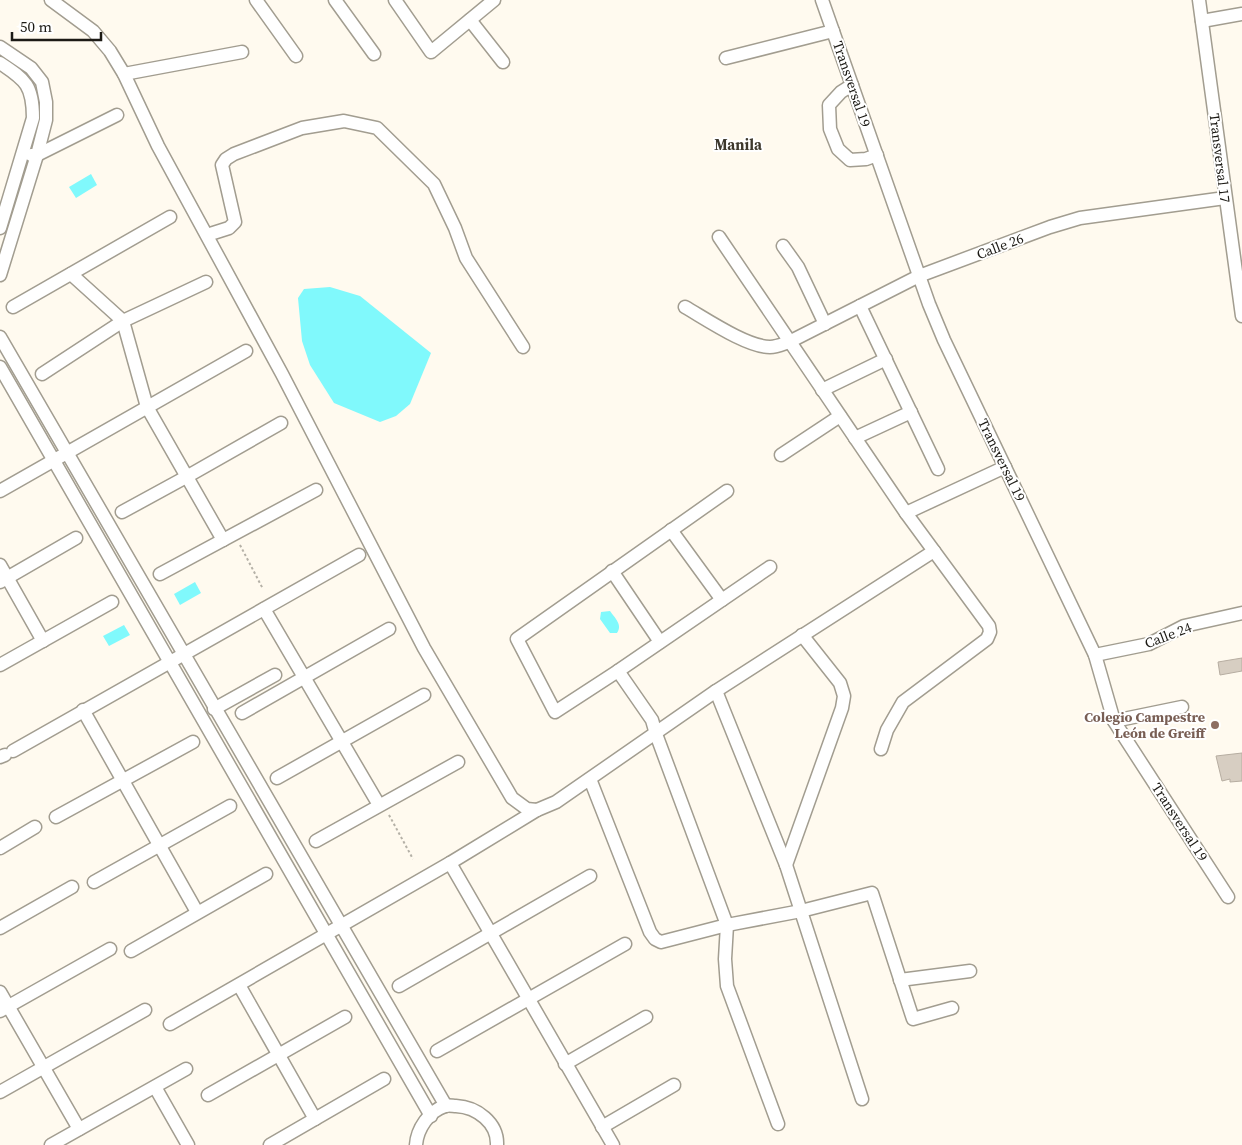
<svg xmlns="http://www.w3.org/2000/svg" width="1242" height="1145" viewBox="0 0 1242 1145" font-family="'Source Serif 4',serif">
	<rect width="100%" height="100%" fill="#fffaef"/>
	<g fill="#80f9fc">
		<polygon points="91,174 97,185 76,198 69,187"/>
		<polygon points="330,287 360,296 431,353 410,404 396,416 380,422 334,403 310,365 302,341 298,298 304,289"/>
		<polygon points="195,582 201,593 180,605 174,594"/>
		<path d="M610,611C615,618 623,625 617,633H610L600,619L601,612Z"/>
		<polygon points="124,625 130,635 109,646 103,636"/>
	</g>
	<g fill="#d7cec2" stroke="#b6ada1">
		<polygon points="1242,658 1242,671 1220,675 1218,662"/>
		<polygon points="1242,753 1242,781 1230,782 1230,779 1222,781 1216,756"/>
	</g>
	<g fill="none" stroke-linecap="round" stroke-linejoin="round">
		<g stroke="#a29d90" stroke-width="15">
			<g id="minor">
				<polyline points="51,0 93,31 110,51 124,74 158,146 282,374 424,648 512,798 527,809 537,810"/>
				<polyline points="256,0 296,56"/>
				<polyline points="335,0 374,54"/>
				<polyline points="395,0 431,52 494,0"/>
				<polyline points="822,0 929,304 944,340 1095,655 1114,721 1228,897"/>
				<polyline points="1199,0 1242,316"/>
				<polyline points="470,20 503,62"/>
				<polyline points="1202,21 1242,14"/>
				<polyline points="0,47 31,68 42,82 46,102 46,120 37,155 0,275"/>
				<polyline points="726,58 833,31"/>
				<path d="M0,63C26,80 33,86 33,118L0,228"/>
				<polyline points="124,74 242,52"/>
				<polyline points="852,85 841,92 829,105 830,129 838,149 850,160 866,159 877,155"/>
				<polyline points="31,155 37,155 117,115"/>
				<polyline points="207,235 229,228 235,222 222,165 226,159 234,154 302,128 344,121 377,128 434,184 455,228 466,258 523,347"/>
				<polyline points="719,237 906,513 989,626 990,632 987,639 903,702 887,730 881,749"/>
				<polyline points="783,246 798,267 825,324"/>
				<polyline points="71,274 123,321 147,407 223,540"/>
				<polyline points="860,306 938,469"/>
				<polyline points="13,307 170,217"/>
				<path d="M685,307C706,319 747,347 770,347C777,347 783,344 789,342L919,276L1050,227L1080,218L1225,198"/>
				<polyline points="0,337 446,1106"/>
				<polyline points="0,367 431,1116"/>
				<polyline points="42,374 123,321 206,282"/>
				<polyline points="822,390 886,359"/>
				<polyline points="855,438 911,412"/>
				<polyline points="781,455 840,416"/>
				<polyline points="0,491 246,351"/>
				<polyline points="727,491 517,639 555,712 618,671 770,567"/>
				<polyline points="122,512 188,476 281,423"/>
				<polyline points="906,513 1005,467"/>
				<polyline points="671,530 722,600"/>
				<polyline points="0,565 43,641"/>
				<polyline points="612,571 660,642"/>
				<polyline points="160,574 316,490"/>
				<polyline points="0,582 76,538"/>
				<polyline points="264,609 379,805"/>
				<polyline points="1095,655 1149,644 1184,626 1242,613"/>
				<polyline points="0,665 112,602"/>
				<polyline points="618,671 652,720 656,734 727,925 725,959 727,986 778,1124"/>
				<polyline points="716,691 786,865 862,1099"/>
				<polyline points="214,709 275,675"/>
				<polyline points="83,710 197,912"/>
				<polyline points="242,713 389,629"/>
				<polyline points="1114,721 1182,707"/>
				<polyline points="13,751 359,555"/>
				<polyline points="0,757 5,755"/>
				<polyline points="277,778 424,695"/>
				<polyline points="590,779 650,932 655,939 661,942 727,925 801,911 872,893 913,1019 952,1008"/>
				<polyline points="56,817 193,742"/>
				<polyline points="316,841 458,762"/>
				<polyline points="0,848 35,827"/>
				<polyline points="450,863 613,1145"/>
				<polyline points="786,865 842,708 844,696 840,683 802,635"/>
				<polyline points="94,882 230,806"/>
				<polyline points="0,928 72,887"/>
				<polyline points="131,951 266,874"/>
				<polyline points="900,980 970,971"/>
				<polyline points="239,985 315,1119"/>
				<polyline points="399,986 590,876"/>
				<polyline points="0,992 79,1129"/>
				<polyline points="0,1011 110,949"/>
				<polyline points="170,1024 450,863 537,810 556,802 716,691 934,551"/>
				<polyline points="437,1051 625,944"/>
				<polyline points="565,1064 646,1017"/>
				<polyline points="155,1087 188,1145"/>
				<polyline points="0,1092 145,1010"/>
				<polyline points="208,1095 345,1017"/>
				<polyline points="602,1127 674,1085"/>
				<polyline points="51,1145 186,1069"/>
				<polyline points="270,1145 384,1079"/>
				<path d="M416,1145C417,1129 429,1111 445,1106C448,1105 453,1106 456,1106C477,1107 498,1123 497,1145"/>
			</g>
		</g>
		<g stroke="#b5b1a7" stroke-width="2" stroke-dasharray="2.5 2.5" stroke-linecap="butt">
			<polyline points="240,545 263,589"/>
			<polyline points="389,815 413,859"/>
		</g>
		<use href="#minor" stroke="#fff" stroke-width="12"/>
	</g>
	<circle fill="#8d6e63" stroke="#fff" stroke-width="2" cx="1215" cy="725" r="5"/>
	<g text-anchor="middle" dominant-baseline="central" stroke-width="4" stroke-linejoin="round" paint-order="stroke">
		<g font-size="14" fill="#1c1a15" stroke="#fff">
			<text transform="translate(852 84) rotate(71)">Transversal 19</text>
			<text transform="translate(1220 158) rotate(83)">Transversal 17</text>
			<text transform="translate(1000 246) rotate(-21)">Calle 26</text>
			<text transform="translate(1002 460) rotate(64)">Transversal 19</text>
			<text transform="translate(1168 635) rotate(-21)">Calle 24</text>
			<text transform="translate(1180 822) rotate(57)">Transversal 19</text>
		</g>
		<g font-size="14" font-weight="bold" fill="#785e54" stroke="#fff" text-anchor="end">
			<text x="1205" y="717">Colegio Campestre<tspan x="1205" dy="16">León de Greiff</tspan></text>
		</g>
		<g font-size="15" font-weight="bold" fill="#3d382d" stroke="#fff">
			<text x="738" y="144">Manila</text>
		</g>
	</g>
	<path d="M12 32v8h89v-8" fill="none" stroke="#1c1a15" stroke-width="2.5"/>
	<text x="20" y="32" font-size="15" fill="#1c1a15" stroke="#ffffff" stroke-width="4" paint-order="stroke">50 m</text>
</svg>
